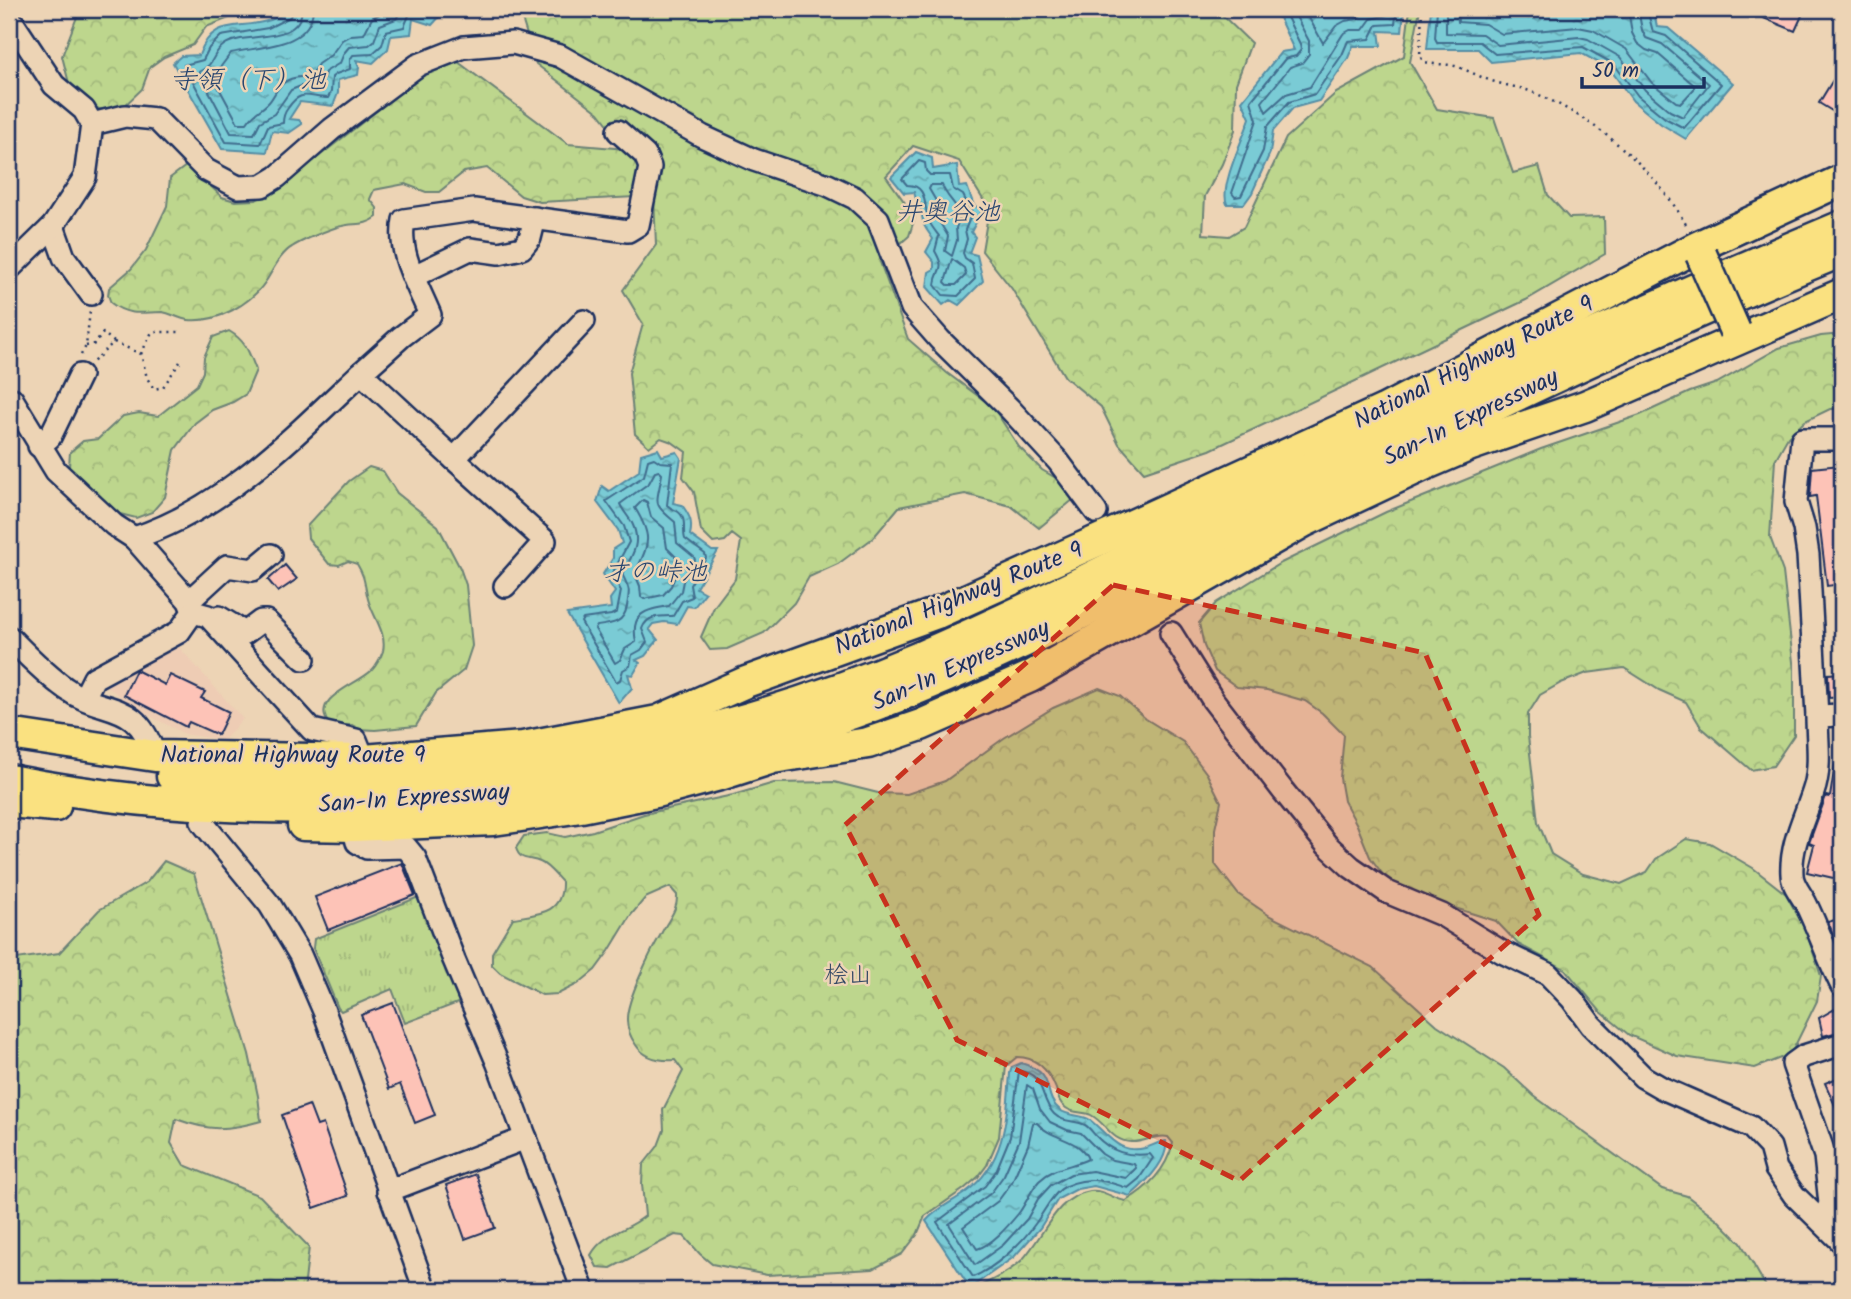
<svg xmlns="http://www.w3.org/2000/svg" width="1851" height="1299" viewBox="0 0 1851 1299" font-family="Kalam,'Klee One',sans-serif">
	<defs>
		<pattern id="grass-tufts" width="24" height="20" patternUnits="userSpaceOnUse" patternTransform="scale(1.75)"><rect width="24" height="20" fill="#bdd68d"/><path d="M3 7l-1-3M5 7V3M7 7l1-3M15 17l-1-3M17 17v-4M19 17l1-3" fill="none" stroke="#a2b87c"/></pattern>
		<pattern id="forest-crowns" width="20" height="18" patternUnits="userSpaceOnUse" patternTransform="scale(1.75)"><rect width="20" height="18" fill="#bdd68d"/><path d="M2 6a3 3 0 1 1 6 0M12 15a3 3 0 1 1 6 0" fill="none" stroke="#a2b87c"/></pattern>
		<pattern id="water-ripples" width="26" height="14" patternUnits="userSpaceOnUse" patternTransform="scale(1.75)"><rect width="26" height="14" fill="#7acbd5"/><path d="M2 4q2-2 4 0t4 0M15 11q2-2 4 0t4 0" fill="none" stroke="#63a5b0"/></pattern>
	</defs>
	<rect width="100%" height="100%" fill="#edd4b5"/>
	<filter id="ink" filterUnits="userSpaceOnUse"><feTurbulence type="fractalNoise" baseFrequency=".0143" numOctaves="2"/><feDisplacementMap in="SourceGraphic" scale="14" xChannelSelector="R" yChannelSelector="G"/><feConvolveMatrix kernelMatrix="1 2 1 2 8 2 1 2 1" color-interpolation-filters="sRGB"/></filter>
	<g filter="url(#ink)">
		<polygon fill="#eeccb4" points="174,645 178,646 243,719 224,740 185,734 142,712 106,686 104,682"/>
		<polygon fill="url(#grass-tufts)" stroke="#6c8276" stroke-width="2" points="421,896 463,1001 405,1023 392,989 341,1011 338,1008 313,948 314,939"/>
		<g fill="url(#forest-crowns)" stroke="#6c8276" stroke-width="2">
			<polygon points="80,9 272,9 268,11 234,16 206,27 193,45 164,57 150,67 142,89 119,111 99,109 71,91 62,56"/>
			<path d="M519,9H1219L1220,13L1251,43L1236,84L1235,130L1222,164L1205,196L1203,234L1229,236L1244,227L1286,138L1336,93L1404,56L1410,9H1420L1410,62L1437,109L1494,118L1513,173L1539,166L1548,195L1569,218L1604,217L1605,254L1526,300L1210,450L1144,472L1119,444L1101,407L1065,377L1012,289L982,251L989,209L959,161L913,146L886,176L915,217L909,236L880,262L908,339L947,373L993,407L1019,447L1042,470L1070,486L1074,499L1039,528L1011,506L965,494L899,507L873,538L838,564L809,577L794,603L764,633L727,649L710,650L701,637L714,607L735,579L741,541L732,534L725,541L713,543L701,531L694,492L683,477L686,452L672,442L661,438L649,447L635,434L629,373L643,324L623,290L656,245L654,196L540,202L521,196L487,168L464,172L439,192H426L405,184L374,190L370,199L377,208V217C366,226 355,223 342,226C331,228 301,241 292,247C281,253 273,270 266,281C251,304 217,323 188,320C179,319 171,313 162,312C143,312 129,317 111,303L108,295L109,288L131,269L146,250L167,206L170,178L186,166L196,172L222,197L235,201L256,200L303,169L420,77L458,62L568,144L627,149L599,113L536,64Z"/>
			<path d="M229,331C246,341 249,352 256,370L246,394L233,402L212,410L195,423L175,450L165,497L152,512L136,518L120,514L79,482L69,467L70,452L83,441L98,439L123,416L139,413L158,416L197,385L203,372L204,357L213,337Z"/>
			<polygon points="1842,334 1842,409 1830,409 1805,421 1788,437 1775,460 1770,537 1783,572 1794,671 1794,735 1773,766 1751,770 1701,727 1686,702 1659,690 1624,668 1587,673 1561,683 1540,695 1528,714 1528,736 1538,822 1551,854 1583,874 1621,884 1647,872 1656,859 1686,839 1710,843 1753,868 1786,894 1806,931 1821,976 1817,1001 1791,1054 1755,1068 1677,1056 1629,1035 1600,1011 1565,969 1518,944 1496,921 1439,903 1390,884 1370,857 1357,825 1344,801 1340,778 1344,735 1322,713 1305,701 1267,690 1237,687 1215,671 1204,646 1199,623 1216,603 1279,564 1386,512 1541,449 1640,415 1690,392 1717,383 1779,348 1821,336"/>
			<path d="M369,467L383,471L397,493L438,526L460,568L466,585L472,646L464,670L436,693L416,726L375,730L359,729L352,725L331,726C306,699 358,685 372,670C376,666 381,657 383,651C387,633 373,617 368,599C364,584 366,579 357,564L348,561L339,565L329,564L308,538L307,526L349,481Z"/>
			<path d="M1099,688L1120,696L1146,719L1183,742L1207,774L1221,802L1215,829V864L1238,894L1270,916L1373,967L1437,1025L1504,1068L1534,1096L1662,1189L1687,1196L1717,1219L1741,1243L1768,1290H971C987,1283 1010,1272 1022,1260C1044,1237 1055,1197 1090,1191C1103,1189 1113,1199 1126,1201C1149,1187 1166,1170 1173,1143L1168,1137C1156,1134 1143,1143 1131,1142C1111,1141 1107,1124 1091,1115C1084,1111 1074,1114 1066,1108C1059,1103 1058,1097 1056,1089C1049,1071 1037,1057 1017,1057L1006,1066L999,1137L987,1165L978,1177L964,1189L925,1216L917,1235L902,1254L873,1269L767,1275L712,1264L700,1254L684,1236L675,1235L611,1268L597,1267L591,1255C604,1232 626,1232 645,1216L642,1184L643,1165L658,1146L664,1130L663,1110L683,1071L675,1060C660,1061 645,1059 636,1045C631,1038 627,1030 627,1020C626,1001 651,951 661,934C668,919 678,911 677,895L670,887L645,898L631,915L609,951L595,970L578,984L558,994L542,995L500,973L492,965V953L513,918C538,914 563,914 562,882C556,876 548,865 540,862C530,857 520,862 516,848L524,836L547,833L565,837L593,831L644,814L733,795L774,783L834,782L878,793L907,794L945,781L1004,738L1053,708Z"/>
			<path d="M164,861L194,874L249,1054L258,1096L261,1121C226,1131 209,1131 176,1119L171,1143L184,1165L260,1196L309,1247L304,1290H9V960L59,953L99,910L147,882Z"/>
		</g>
		<g fill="url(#water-ripples)" stroke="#548da5" stroke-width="2">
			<path d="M292,9H451L442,14L432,25L413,19L411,34L391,36L388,49L373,63L356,60L359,67L358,75L338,80V93L333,106L300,102L289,119L299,120L302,124L289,133L272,131L267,152L222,149L173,63L181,56L199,55C213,17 237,30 267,21C276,19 284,13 292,9Z"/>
			<path d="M1275,9H1404L1402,32L1379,31L1381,46H1353L1348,58L1319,101L1293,108L1273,131L1270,153L1252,193L1244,204H1227C1219,187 1244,137 1250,118L1242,101L1281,52L1294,50Z"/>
			<polygon points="1431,9 1655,9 1654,12 1657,27 1668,28 1733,83 1686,139 1661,124 1633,101 1610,69 1581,53 1491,62 1478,49 1427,49"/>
			<path d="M916,152L932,158L933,169L957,165L959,187L967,186L974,206L983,209L971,232L975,237L969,253L977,255L983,281L959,305L950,300L943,305L927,287L929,272L934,269V262L926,252L933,239C922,223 924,227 921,210C920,203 915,200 914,192L904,193L891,177Z"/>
			<path d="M658,449L662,456L677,452L681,458L673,503L682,505C690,516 693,522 690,535L712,551H718L696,588L705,593L694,607L687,606L677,624L664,622L653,624L649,629L658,640L645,656L636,660L640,663L633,675L628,674L632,688L619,703L567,614L611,608L610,599L615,592L603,574L613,558V549L622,543L618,530L597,502L602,486L609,491L639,471L641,454Z"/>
			<path d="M1021,1063C1059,1074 1040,1094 1060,1110C1069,1117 1082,1114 1090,1120C1108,1134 1118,1155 1145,1148C1152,1146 1158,1142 1166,1141C1169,1160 1144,1184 1130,1196L1094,1186L1077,1189L1058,1199L1040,1228L1014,1257L970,1288L926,1221C936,1209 954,1201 966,1192C1005,1164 1007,1118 1010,1073L1012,1067Z"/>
		</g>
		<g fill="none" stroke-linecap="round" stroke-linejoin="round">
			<g stroke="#416d8e" stroke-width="2">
				<path d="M293,9L290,17L268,28L221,36L209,48L203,60L184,65L226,142L260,144L268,126L283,123C283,117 284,113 288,108C301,88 309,98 328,98L331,92L332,77L336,74L350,69V60L353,55L372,54L382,45L386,31L404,27L410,13L416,12L429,16L437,9"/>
				<path d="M302,9C300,46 243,31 224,45C211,54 216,64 199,72L231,133L254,134L260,122L274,114L291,90L301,86L321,88L325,72L340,63L344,53L349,47L369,45L374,41L380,25L396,19L402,9"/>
				<path d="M313,9C311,48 259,46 231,53L213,77L238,123H247C253,113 260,111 267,104C271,101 274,94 277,90C286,77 297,77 311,76L318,64L331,55L342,40L351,35L364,34L372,18L389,9"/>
				<polyline points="1283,9 1300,44 1301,50 1296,56 1285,59 1251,101 1257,120 1232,193 1235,197 1241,196 1263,151 1267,127 1289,102 1315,94 1342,55 1348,41 1370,39 1377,25 1395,24 1397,9"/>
				<polyline points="1292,9 1309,41 1309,54 1302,63 1290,67 1262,102 1266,112 1286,94 1310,87 1343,34 1350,30 1363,30 1371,19 1387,15 1388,9"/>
				<polyline points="1304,9 1323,43 1336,26 1345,21 1357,19 1367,9"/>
				<polyline points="1437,9 1435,38 1437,42 1480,42 1495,54 1583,47 1614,64 1638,96 1665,118 1684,128 1721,84 1666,36 1653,32 1647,9"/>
				<polyline points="1446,9 1446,33 1482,34 1498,45 1579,37 1588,39 1620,57 1645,90 1670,111 1683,117 1709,84 1662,44 1646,38 1642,30 1638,9"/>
				<polyline points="1457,9 1458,22 1485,24 1502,34 1578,27 1593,30 1626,49 1652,83 1676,102 1681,103 1694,89 1694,85 1658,54 1646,50 1637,43 1632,33 1628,9"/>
				<path d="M919,161L925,163L926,171L930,175H950L953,189L963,195L972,213L965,230L967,239L963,253L965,258L972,263L975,279L958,296L943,295L935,285C936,268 947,272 935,251L939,236C936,232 931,226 929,221C923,207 929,185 907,185L902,179Z"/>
				<path d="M931,185H942C946,197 956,203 961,215L956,228L957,240L952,256L945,251L948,236L937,218L936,201L929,189Z"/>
				<polygon points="952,259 964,268 966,275 956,285 948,285 945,282"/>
				<path d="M654,458L660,462L672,463L667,505C670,508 673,509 677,511C688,518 682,530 685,539L705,554L706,558L690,585L692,597L682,601L673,616C660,616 647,615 642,629L647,642L641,650L632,655L630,666L623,670L620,680L616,682L581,622L583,619L611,615L617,612L621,591L612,574L629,542L624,526L606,501L644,476L648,460Z"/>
				<path d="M659,471L662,474C657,504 651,503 675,522L677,543L694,557L695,560L683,581L681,591L669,606C645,610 630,613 636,642L625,649L620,660L615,663L595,629L597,626C613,624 624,623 627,606C630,589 630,590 622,574C632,556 642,543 632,523C628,516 623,511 620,504L649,483L655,472Z"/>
				<path d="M643,500L647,502L651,517L664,528L667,548L681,562L671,586L663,595L644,599L641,597L640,586L635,574C648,544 654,539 635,508Z"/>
				<path d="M1019,1071C1046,1073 1039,1099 1054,1114C1063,1123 1075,1120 1085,1125C1089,1127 1093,1133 1096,1136C1111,1152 1128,1157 1150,1154L1153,1158L1139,1179L1128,1188C1116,1185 1104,1179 1091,1180C1055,1182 1053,1199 1035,1224C1021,1244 995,1268 973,1277L937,1222L985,1186L996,1171L1010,1137Z"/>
				<polygon points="1027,1085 1033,1089 1040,1109 1050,1122 1067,1130 1081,1133 1102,1154 1112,1160 1134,1164 1136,1168 1126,1178 1092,1171 1071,1174 1051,1185 1038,1199 1027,1219 1003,1245 975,1265 949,1224 991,1193 1004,1175 1019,1141"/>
				<path d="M1033,1123H1037C1051,1140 1080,1138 1088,1159C1072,1167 1054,1166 1039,1181C1030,1191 1026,1204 1018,1214C1008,1226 992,1245 977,1249L963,1227L998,1201L1012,1182L1028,1145Z"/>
			</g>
		</g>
		<g fill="#fdc3b7" stroke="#1b2f5e" stroke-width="2">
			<polygon points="1742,9 1805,9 1795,31"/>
			<polygon points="1842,65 1842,117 1819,103"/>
			<polygon points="1840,465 1842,584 1827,586 1816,496 1810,497 1812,468"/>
			<polygon points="285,565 297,579 278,592 268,580"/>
			<polygon points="136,670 165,685 170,675 205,692 201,698 229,712 218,735 189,722 186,727 124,695"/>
			<polygon points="1842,673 1842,697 1829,698 1828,674"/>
			<polygon points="1835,765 1842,765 1842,880 1807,872 1814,845 1809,843 1826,796 1830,797"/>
			<polygon points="402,863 415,895 328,930 315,897"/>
			<polygon points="1842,918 1842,955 1828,922"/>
			<polygon points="393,1003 435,1115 415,1123 400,1084 389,1089 361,1015"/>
			<polygon points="1842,1005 1842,1031 1823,1036 1819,1018"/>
			<polygon points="1842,1076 1842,1121 1825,1083"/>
			<polygon points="309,1105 317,1126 323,1124 348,1196 314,1208 282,1115"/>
			<polygon points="476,1174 495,1228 465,1239 446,1185"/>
		</g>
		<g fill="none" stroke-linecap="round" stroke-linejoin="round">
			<g stroke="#1b2f5e" stroke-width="26">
				<g id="minor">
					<polyline points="9,17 54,85 84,110 92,124"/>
					<polyline points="53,226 64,257 91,294"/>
					<polyline points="9,269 53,226 85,177 92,124 125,116 156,119 206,170 238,187 262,186 277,177 332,129 418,65 464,47 513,43 560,56 702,136 754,160 828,185 855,198 878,219 912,308 940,340 1009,408 1058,461 1096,512"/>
					<polyline points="414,276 470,249 499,253 522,248 530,238 535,218"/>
					<polyline points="12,399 56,471 114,525 134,538 189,601 193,612 179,632 94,678 84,698"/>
					<polyline points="1842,439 1802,439 1796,502 1804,528 1808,555 1817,716 1842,715"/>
					<polyline points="39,446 50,437 80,375"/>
					<path d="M454,459L361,373L401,337L430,315C418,285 397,253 404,220L474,210L628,231L638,225L650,167L645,155L618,131"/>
					<path d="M134,538C224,509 294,436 361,373"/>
					<polyline points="505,586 545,541 454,459 584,321"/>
					<polyline points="189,601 227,566 253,570 271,555"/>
					<polyline points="193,612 208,616 312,730 356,740 364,760"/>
					<polyline points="219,617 245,633 261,621 266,621 304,659"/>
					<polyline points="1171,633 1213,700 1284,792 1327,845 1351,867 1387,892 1442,915 1502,952 1548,974 1572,999 1591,1025 1643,1077 1662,1088 1751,1127 1770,1147 1776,1169 1794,1195 1842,1242"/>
					<path d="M9,637C26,654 45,674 65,688C104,717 135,696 155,756"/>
					<path d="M1817,716C1817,739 1821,763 1815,786C1807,814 1790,843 1792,874C1792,884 1800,893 1805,902C1819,930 1828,959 1842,986"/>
					<polyline points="202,822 270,905 300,955 324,1011 425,1290"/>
					<polyline points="353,826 357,842 367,848 406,847 415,858 454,960 498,1064 583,1290"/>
					<polyline points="388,1191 526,1138"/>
					<polyline points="1822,1222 1830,1204 1825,1156 1793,1064 1804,1056 1842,1044"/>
				</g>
			</g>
			<g stroke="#1b2f5e" stroke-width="35">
				<g id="highway">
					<polyline points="9,734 155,756 364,760 523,747 658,721 746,682 937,613 1126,528 1384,410 1697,247 1842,180"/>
					<path d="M172,776C425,798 683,757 917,658C1057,598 1191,526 1328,459C1497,376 1669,299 1842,226"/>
					<path d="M9,780C278,833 571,807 830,721C988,669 1135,585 1283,510C1466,417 1652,329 1842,251"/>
					<polyline points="9,802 55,806"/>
					<polyline points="303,825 353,826 493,820 581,807 656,792 723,774 773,758 868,743 921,725 1030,677 1303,522 1424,465 1471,445 1585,406 1842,294"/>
				</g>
			</g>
			<g stroke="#1b2f5e" stroke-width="2.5" stroke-dasharray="2 5" stroke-linecap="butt">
				<path d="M1422,9L1420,56L1423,61C1434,66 1444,63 1455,66C1468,70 1481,78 1495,82C1507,86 1520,87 1532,92C1594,117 1656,169 1688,228"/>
				<polyline points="114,342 141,354 147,378 154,389 163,387 180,362"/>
				<polyline points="86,346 95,344 103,333 114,342 92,363"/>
				<polyline points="141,354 152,332 179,332"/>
				<polyline points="81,355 86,346 90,311"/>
			</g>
			<use href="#minor" stroke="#edd4b5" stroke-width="21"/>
			<use href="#highway" stroke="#fae180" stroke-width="30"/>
			<g stroke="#1b2f5e" stroke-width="35" stroke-linecap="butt">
				<polyline id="highway-bridge" points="1701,254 1735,331"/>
			</g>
			<use href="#highway-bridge" stroke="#fae180" stroke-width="30"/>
		</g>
	</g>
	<path fill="#c8321e" fill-opacity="0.2" stroke="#c8321e" stroke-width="5" stroke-dasharray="14 9" stroke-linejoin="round" d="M1113,585L1425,653L1539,915L1239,1181L957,1040L845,825Z"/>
	<g text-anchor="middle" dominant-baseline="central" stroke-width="5" stroke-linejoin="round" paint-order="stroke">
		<g font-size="24" fill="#1b2f5e" stroke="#edd4b5">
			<text transform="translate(1474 363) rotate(-27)">National Highway Route 9</text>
			<text transform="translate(1471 418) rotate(-26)">San-In Expressway</text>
			<text transform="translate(959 599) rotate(-22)">National Highway Route 9</text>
			<text transform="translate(961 666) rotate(-24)">San-In Expressway</text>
			<text x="293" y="755">National Highway Route 9</text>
			<text transform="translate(414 799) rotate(-4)">San-In Expressway</text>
		</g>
		<g font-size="24" fill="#334865" stroke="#edd4b5">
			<text x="848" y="975">桧山</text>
		</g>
		<g font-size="26" font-style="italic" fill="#294670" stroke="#edd4b5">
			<text x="248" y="81">寺領（下）池</text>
			<text x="948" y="213">井奥谷池</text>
			<text x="655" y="573">才の峠池</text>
		</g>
	</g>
	<rect width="1851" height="1299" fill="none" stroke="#edd4b5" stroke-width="35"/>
	<rect x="18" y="18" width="1816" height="1264" fill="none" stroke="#1b2f5e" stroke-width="2.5" filter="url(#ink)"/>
	<path d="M1582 77v10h122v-10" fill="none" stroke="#1b2f5e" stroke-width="3.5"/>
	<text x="1592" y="77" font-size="21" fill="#1b2f5e" stroke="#edd4b5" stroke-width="5" paint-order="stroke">50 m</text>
</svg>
